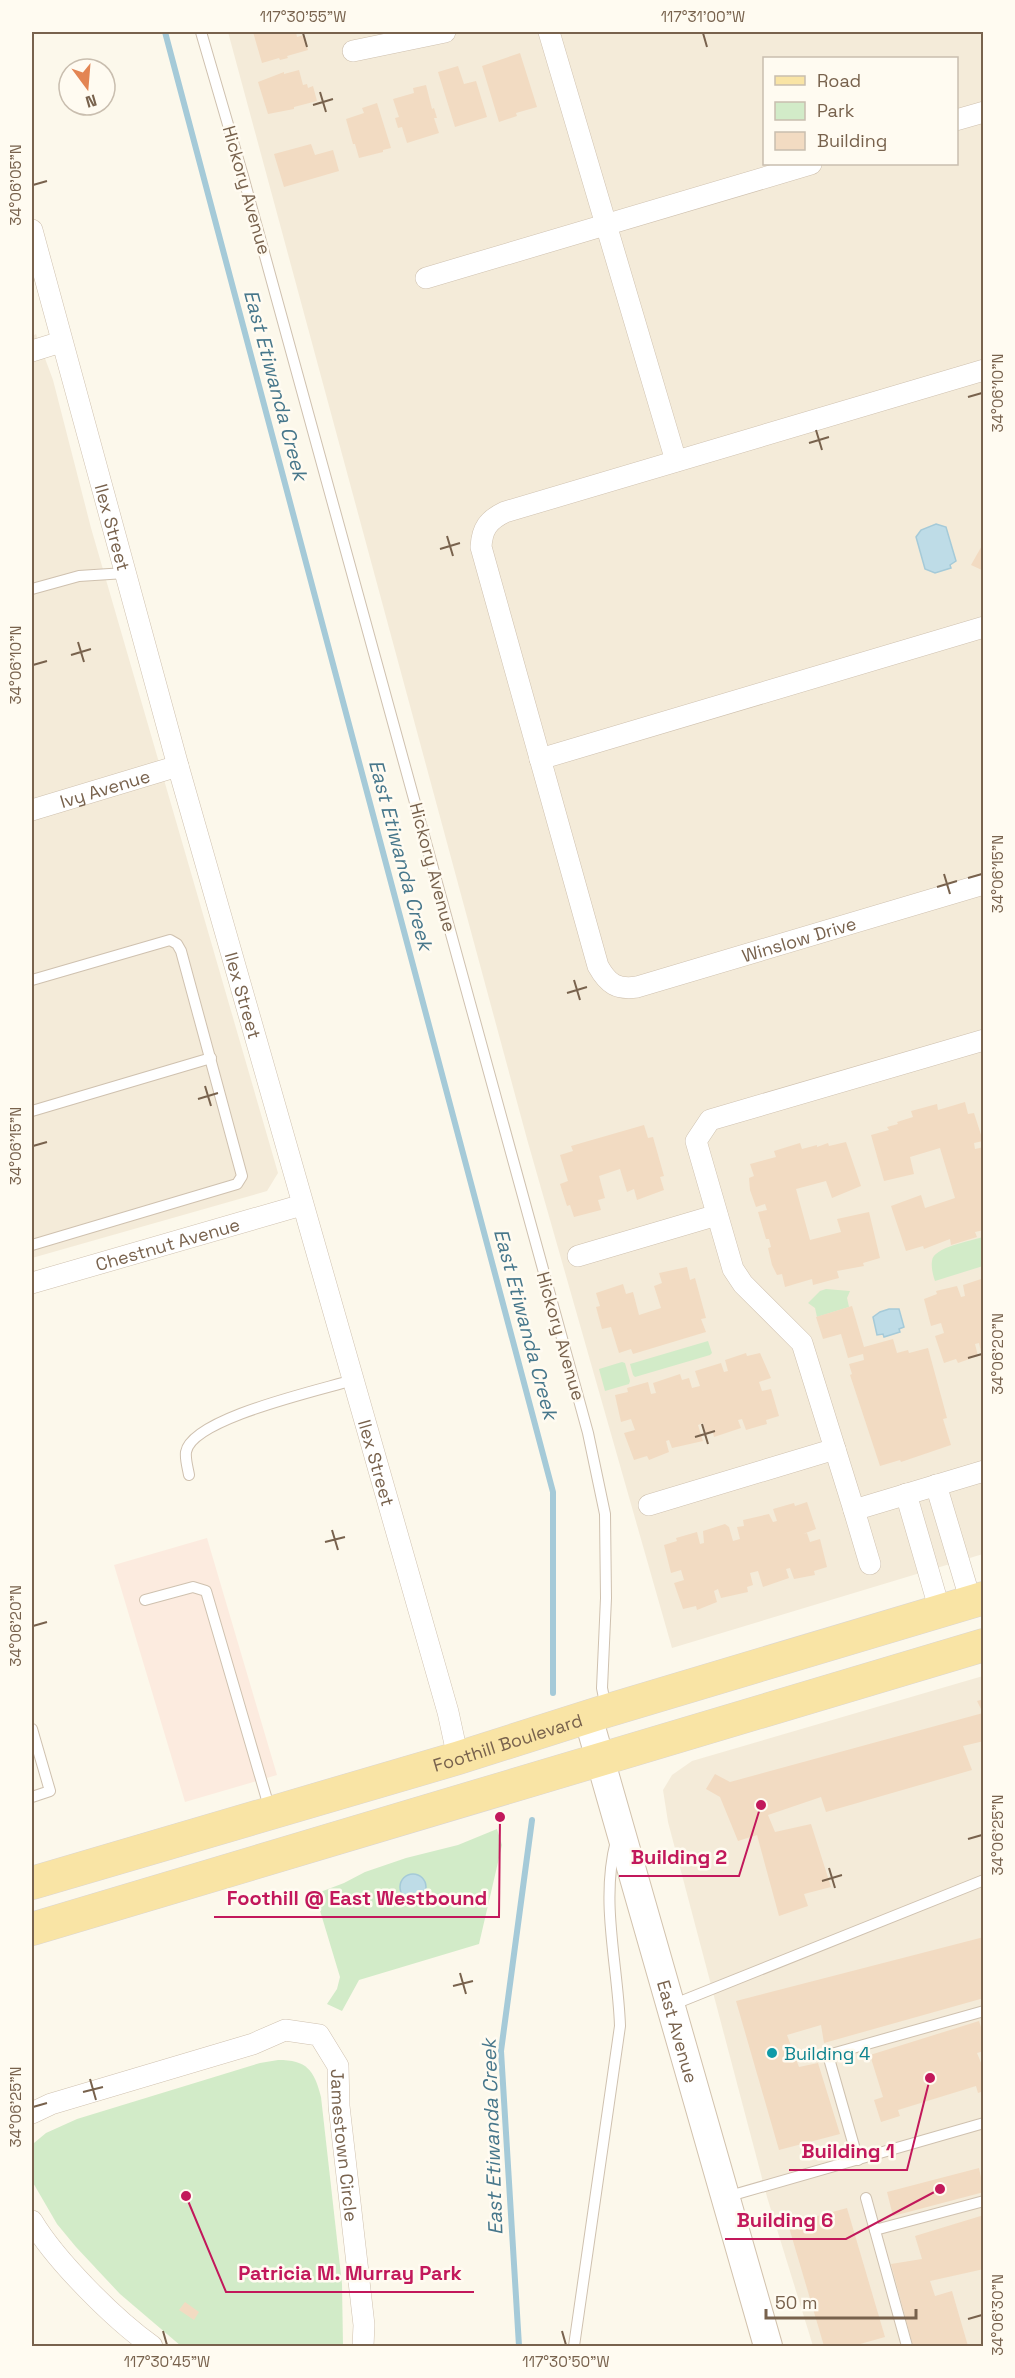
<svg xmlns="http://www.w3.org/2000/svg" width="1015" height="2378" viewBox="0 0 1015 2378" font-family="'Space Grotesk',sans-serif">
	<rect width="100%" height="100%" fill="#fcf8eb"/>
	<g fill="#f4ebd9" fill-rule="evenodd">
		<path d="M228,32H983V1554L672,1648L527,1139ZM764,58H956V164H764Z"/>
		<polygon points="36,334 53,380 91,528 278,1173 267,1191 32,1258 32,336"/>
		<polygon points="983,1676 983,2346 813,2346 767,2197 668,1822 663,1790 672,1775 692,1761"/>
	</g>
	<polygon fill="#fcebdf" points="207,1538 277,1775 185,1802 114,1565"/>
	<g fill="#d2ebc8">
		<path d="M983,1237V1266L935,1281C933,1275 931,1268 932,1261C933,1247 971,1241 983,1237Z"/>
		<polygon points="826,1289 850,1291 847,1298 849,1307 817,1317 815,1308 808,1303 820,1291"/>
		<polygon points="708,1341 712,1353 710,1355 635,1377 633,1375 630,1364"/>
		<polygon points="622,1362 625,1363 630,1381 629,1384 605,1391 599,1369"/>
		<polygon points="497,1829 502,1845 479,1944 359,1980 342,2011 327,2004 337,1989 340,1977 315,1894 344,1883 365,1872 406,1858 458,1845"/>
		<path d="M278,2060C307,2060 314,2070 321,2097L342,2284L343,2346H181L120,2294L76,2247L57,2224L32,2181V2149L34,2143L46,2133L77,2119L260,2063Z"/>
	</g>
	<g fill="#bedce7" stroke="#a5cad8" stroke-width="1.5">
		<polygon points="936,524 946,527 956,561 950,565 951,568 935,573 925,569 916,537 921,530"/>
		<polygon points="889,1309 899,1309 904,1327 899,1329 900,1332 884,1337 883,1334 877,1335 873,1317 880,1312"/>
		<circle cx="413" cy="1887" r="13"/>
	</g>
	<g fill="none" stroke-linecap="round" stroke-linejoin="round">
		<g stroke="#a5cad8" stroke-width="6">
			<polyline points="165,32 553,1492 553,1693"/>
			<polyline points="519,2346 501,2051 532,1820"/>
		</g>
	</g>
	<g fill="#f2dbc2">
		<polygon points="253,32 296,32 297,37 304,35 308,50 287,56 288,58 280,60 279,58 262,63"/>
		<polygon points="520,53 537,107 516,113 517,116 499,122 482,66"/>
		<polygon points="458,66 464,84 476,81 487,117 455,127 438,72"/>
		<polygon points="299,70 303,85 307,84 308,88 313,86 317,101 294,107 294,109 268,114 258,82 284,72 284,74"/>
		<polygon points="426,85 432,109 434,108 437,118 434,118 439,133 407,143 402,127 398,128 395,118 399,117 393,99 414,93 413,88"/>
		<polygon points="377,103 391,148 383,150 383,152 359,158 355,144 353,144 346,119 364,113 362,108"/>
		<polygon points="311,144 315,155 333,150 339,171 284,187 274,154"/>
		<polygon points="984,542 984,571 971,565"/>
		<polygon points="965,1102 968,1114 974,1113 983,1141 974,1143 975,1149 984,1147 984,1230 975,1232 977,1237 951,1245 950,1239 924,1249 923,1246 906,1251 891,1206 921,1195 925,1208 955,1198 940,1148 910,1157 914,1174 884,1181 871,1135 889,1130 887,1127 898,1124 897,1122 913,1117 911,1111 937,1104 938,1110"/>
		<polygon points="644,1125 648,1138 653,1137 664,1176 660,1177 664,1190 637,1200 634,1189 627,1192 620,1169 599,1176 605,1198 598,1200 601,1210 574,1217 570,1205 567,1206 560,1184 568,1181 560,1155 573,1151 571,1146"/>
		<polygon points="846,1142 861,1186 832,1198 826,1181 796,1189 810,1240 841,1232 837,1219 869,1212 880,1258 863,1263 864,1266 837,1271 839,1278 813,1285 812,1279 785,1287 782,1274 777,1275 772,1265 768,1248 771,1247 769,1239 766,1239 758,1212 767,1210 765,1204 756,1207 750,1190 749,1178 754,1176 750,1164 776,1157 774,1151 800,1143 802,1149 817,1145 817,1147 828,1143 829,1146"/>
		<polygon points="687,1267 690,1280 695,1278 706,1318 701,1319 706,1332 633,1354 631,1349 619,1353 611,1327 602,1329 596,1307 600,1306 596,1293 623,1284 626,1294 633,1292 639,1315 661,1308 654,1286 662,1283 659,1273"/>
		<polygon points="984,1278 984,1351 981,1352 979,1343 975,1344 978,1356 958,1363 956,1359 944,1363 935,1336 944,1333 941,1323 931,1326 924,1299 937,1294 936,1291 957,1286 961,1297 965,1296 963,1285"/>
		<polygon points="852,1306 864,1347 893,1339 897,1353 908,1350 909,1353 928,1348 947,1418 943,1419 951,1445 901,1462 900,1460 880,1466 850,1375 852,1374 849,1364 864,1360 863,1354 848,1358 841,1334 823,1339 816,1317"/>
		<polygon points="746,1353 747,1356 760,1353 771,1378 759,1382 762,1391 771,1389 779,1416 766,1420 767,1424 746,1430 742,1419 738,1420 741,1428 714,1437 713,1433 706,1435 703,1423 698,1425 703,1441 672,1448 669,1440 666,1441 669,1452 649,1460 647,1456 634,1460 624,1433 635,1430 631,1419 621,1422 615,1395 628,1392 627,1388 648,1382 651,1394 656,1393 653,1383 680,1374 682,1380 689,1378 692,1388 700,1386 695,1371 721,1363 724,1372 728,1371 725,1360"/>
		<polygon points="807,1502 816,1529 803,1534 807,1533 810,1542 820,1539 827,1567 814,1571 815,1575 794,1579 790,1568 786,1569 789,1578 763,1587 758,1571 750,1573 753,1585 747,1587 748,1592 721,1598 718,1589 714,1591 717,1602 697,1610 696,1606 683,1609 674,1583 684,1580 681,1570 671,1573 664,1545 677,1541 676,1538 697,1532 700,1544 704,1543 703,1531 725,1524 729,1527 733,1541 740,1539 737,1527 744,1526 743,1520 769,1514 773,1522 777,1521 773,1509 794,1503 795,1506"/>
		<polygon points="984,1699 984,1741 963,1746 972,1770 826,1812 821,1797 768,1815 775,1832 811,1824 831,1887 804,1894 808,1906 779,1916 757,1835 738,1841 720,1797 706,1789 715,1774 730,1782 983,1713 977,1701"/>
		<polygon points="984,1937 984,1978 981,1979 984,1998 824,2043 821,2025 787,2035 799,2067 818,2063 840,2134 779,2150 736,2001"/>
		<polygon points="979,2021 984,2036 984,2051 977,2053 984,2070 984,2091 978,2093 976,2086 898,2110 900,2116 881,2122 874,2100 883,2097 870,2055"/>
		<polygon points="979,2168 984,2192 893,2216 887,2192"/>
		<polygon points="847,2208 885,2337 853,2346 824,2346 788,2224"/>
		<polygon points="984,2215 984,2269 930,2281 935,2296 952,2291 968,2346 913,2346 891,2264 922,2259 915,2236"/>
		<polygon points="185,2302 199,2312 194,2320 179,2310"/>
	</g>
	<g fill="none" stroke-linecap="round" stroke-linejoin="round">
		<g stroke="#cfc1af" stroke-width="12">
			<g id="service">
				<polyline points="201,32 243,176 588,1433 605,1514 606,1598 602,1688 606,1708"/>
				<polyline points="32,589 79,576 125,573"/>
				<polyline points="32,980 170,940 177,944 181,951 242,1176 237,1184 32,1245"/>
				<polyline points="32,1111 211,1058"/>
				<path d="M189,1475C188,1469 185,1459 186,1452C192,1418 321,1390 353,1380"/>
				<polyline points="145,1600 193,1587 206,1591 270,1810"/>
				<polyline points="32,1729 50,1791 32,1797"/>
				<polyline points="672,2005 984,1880"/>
				<polyline points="858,2160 828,2055 984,2011"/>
				<polyline points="726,2197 984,2123"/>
				<polyline points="866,2198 907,2346"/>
				<polyline points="875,2230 984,2201"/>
				<path d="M574,2346L620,2026C618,1965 600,1902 616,1841"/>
			</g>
		</g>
		<g stroke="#cfc1af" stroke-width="22">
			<g id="minor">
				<polyline points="549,32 676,461"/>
				<polyline points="353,51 445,32"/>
				<polyline points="956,120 984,112"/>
				<path id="s1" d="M32,230L178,766L448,1712L458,1758"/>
				<polyline points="426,278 811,164"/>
				<polyline points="32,351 61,342"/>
				<path id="s2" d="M984,370L505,512C488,520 482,529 481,547L598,966C608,984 617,990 637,987L984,884"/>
				<polyline points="540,759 984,627"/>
				<path id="s3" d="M32,810L178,766"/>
				<polyline points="984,1040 710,1120 696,1141 733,1269 743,1284 802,1343 854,1510 984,1471"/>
				<polyline points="578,1256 717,1215"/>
				<path id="s4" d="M32,1283L302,1205"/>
				<polyline points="936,1485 971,1602"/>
				<polyline points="906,1494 940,1611"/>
				<polyline points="649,1505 835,1449"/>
				<polyline points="854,1510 870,1564"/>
				<path id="s5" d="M32,2113L51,2104L253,2044L285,2030L319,2035L338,2066L339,2106L364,2325L363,2346"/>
				<path d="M32,2221C56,2261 114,2319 152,2346"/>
			</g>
		</g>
		<g stroke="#d2c2ad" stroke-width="30">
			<g id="secondary">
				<path id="s6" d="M588,1717L768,2346"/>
			</g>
		</g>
		<g stroke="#dcd6d1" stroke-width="34">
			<g id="primary">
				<path id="s7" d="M32,1883L458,1758L606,1711L984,1598"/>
				<polyline points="32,1929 984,1645"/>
			</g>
		</g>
		<use href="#service" stroke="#fff" stroke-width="10"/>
		<use href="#minor" stroke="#fff" stroke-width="21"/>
		<use href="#secondary" stroke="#fff" stroke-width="28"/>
		<use href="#primary" stroke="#f9e4a5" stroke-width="33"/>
	</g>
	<path fill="none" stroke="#78624d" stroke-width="2" d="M303,33L307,47M703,33L707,47M320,92L326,112M313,105L333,99M33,185L47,181M968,397L982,393M816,430L822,450M809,443L829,437M447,536L453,556M440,549L460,543M78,642L84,662M71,655L91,649M33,665L47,661M944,874L950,894M968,878L982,874M937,887L957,881M574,980L580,1000M567,993L587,987M205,1086L211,1106M198,1099L218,1093M33,1146L47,1142M968,1358L982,1354M702,1424L708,1444M695,1437L715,1431M332,1530L338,1550M325,1542L345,1537M33,1626L47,1622M968,1839L982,1835M829,1868L835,1888M822,1881L842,1875M460,1973L466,1994M453,1986L473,1981M90,2079L96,2100M83,2092L103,2087M33,2107L47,2103M968,2319L982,2315M163,2331L167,2345M562,2331L566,2345"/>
	<circle fill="#0f9aa8" stroke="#fffbf1" stroke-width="2" cx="772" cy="2053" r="6"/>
	<g text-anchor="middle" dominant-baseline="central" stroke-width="5" stroke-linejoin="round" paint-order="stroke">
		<g font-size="18" fill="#78624d" stroke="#fffbf1">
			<text transform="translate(247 190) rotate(74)">Hickory Avenue</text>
			<text stroke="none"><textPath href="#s1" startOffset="308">Ilex Street</textPath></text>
			<text stroke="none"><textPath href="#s3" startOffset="76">Ivy Avenue</textPath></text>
			<text transform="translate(433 867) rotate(75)">Hickory Avenue</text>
			<text stroke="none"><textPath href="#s2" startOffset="1197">Winslow Drive</textPath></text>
			<text stroke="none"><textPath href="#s1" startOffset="794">Ilex Street</textPath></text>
			<text stroke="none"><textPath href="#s4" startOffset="141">Chestnut Avenue</textPath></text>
			<text transform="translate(561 1336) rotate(74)">Hickory Avenue</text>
			<text stroke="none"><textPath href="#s1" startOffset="1280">Ilex Street</textPath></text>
			<text stroke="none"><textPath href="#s7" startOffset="496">Foothill Boulevard</textPath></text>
			<text stroke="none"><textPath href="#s6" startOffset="327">East Avenue</textPath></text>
			<text stroke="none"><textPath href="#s5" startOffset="417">Jamestown Circle</textPath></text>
		</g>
		<g font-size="18" fill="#0d838f" stroke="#fffbf1" text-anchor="start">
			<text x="784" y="2053">Building 4</text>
		</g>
		<g font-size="20" font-style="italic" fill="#47778b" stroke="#fffbf1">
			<text transform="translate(276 385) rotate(75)">East Etiwanda Creek</text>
			<text transform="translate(401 855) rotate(75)">East Etiwanda Creek</text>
			<text transform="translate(526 1324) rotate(75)">East Etiwanda Creek</text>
			<text transform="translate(492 2137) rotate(-92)">East Etiwanda Creek</text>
		</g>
	</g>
	<path fill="none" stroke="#c2185b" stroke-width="2" d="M761 1805L739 1876H619M500 1817L499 1917H214M930 2078L907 2170H789M940 2189L846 2239H725M186 2196L226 2292H474"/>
	<g fill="#c2185b" stroke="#fffbf1" stroke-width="2">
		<circle cx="761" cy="1805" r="6"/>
		<circle cx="500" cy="1817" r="6"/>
		<circle cx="930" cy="2078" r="6"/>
		<circle cx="940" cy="2189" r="6"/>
		<circle cx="186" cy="2196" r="6"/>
	</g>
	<g font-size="20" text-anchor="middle" font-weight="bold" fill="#c2185b" stroke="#fffbf1" stroke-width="5" stroke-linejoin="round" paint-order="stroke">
		<text x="679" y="1864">Building 2</text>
		<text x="357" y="1905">Foothill @ East Westbound</text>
		<text x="848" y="2158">Building 1</text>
		<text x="785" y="2227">Building 6</text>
		<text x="350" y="2280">Patricia M. Murray Park</text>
	</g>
	<rect width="1015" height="2378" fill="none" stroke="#fffbf1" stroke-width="66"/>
	<rect x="763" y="57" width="195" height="108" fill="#fffbf1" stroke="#c9beaf" stroke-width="1.5"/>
	<rect x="775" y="76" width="30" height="9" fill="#f9e4a5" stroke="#c9beaf" stroke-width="1.5"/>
	<text x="817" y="87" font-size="18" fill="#78624d">Road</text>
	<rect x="775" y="102" width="30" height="18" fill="#d2ebc8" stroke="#c9beaf" stroke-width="1.5"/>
	<text x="817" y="117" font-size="18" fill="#78624d">Park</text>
	<rect x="775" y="132" width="30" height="18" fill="#f2dbc2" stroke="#c9beaf" stroke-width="1.5"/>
	<text x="817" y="147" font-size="18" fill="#78624d">Building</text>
	<g transform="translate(87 87) rotate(164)"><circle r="28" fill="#fffbf1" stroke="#c9beaf" stroke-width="1.5"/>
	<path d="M0-4.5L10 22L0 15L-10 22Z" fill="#e38553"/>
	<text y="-9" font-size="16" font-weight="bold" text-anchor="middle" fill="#78624d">N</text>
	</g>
	<path d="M766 2309v9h150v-9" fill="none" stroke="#78624d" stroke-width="3"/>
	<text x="775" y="2309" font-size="18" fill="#78624d" stroke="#fffbf1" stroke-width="4.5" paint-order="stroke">50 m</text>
	<rect x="33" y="33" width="949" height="2312" fill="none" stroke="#78624d" stroke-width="2"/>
	<g font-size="15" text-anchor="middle" fill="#78624d">
		<text x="303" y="22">117°30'55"W</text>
		<text x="703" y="22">117°31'00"W</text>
		<text transform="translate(16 185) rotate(-90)" y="5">34°06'05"N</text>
		<text transform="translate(998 393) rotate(-90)" y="5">34°06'10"N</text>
		<text transform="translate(16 665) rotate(-90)" y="5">34°06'10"N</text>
		<text transform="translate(998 874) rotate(-90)" y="5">34°06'15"N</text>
		<text transform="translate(16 1146) rotate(-90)" y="5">34°06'15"N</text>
		<text transform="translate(998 1354) rotate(-90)" y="5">34°06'20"N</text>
		<text transform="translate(16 1626) rotate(-90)" y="5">34°06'20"N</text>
		<text transform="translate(998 1835) rotate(-90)" y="5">34°06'25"N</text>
		<text transform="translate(16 2107) rotate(-90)" y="5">34°06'25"N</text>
		<text transform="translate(998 2315) rotate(-90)" y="5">34°06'30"N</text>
		<text x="167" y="2367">117°30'45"W</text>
		<text x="566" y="2367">117°30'50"W</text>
	</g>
</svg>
